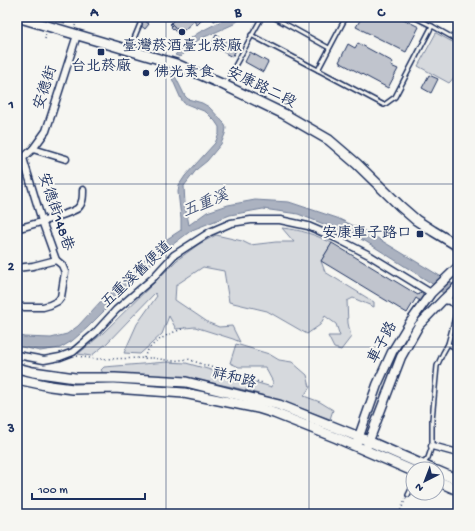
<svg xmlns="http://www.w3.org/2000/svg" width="475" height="531" viewBox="0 0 475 531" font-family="'Gochi Hand','LXGW WenKai TC',sans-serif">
	<rect width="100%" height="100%" fill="#f6f6f2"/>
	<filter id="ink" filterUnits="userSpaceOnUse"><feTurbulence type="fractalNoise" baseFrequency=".025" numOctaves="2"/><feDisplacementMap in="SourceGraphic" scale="8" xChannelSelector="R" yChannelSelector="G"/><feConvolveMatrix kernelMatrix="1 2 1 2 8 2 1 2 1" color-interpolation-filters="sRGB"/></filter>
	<g filter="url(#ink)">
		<g fill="#d6d9dd" stroke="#78849e">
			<polygon points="436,33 458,45 458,73 449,83 418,66"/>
			<path d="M282,228C302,230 313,234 332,243L321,261L325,272L374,302V307L353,298L347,301L348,323L351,337L341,350L334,348L328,336H340L336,324L325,316L320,325L307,334L267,311L229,302L224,271L203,267L176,285L175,300L209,323L219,327L232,326L240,342L233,339L195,327L176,329L169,316L162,334L140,354L124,353L137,324L157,296L155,293L106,344L91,356L78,354L103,333L177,260L199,244L216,235L242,241L250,245L276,242H294Z"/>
			<path d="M236,344L269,354L279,360L292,362L307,375L310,387L304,396L320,402L333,410L330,419C303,409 276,399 249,391C201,378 152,376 103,373L101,370L104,367L167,362L186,363L272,387L273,382L265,367H239L230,363Z"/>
		</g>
		<g fill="#abb2c0" stroke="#717e99">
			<polygon points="229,17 242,17 234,24 200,39 190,46 180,57 175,55 187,42 187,41 198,33"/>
			<polygon points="169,70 175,71 174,74 185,96 188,99 202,103 209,107 224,123 226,128 225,134 221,144 207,161 197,169 184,186 185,204 189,225 207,212 228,205 255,200 289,202 337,218 369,233 458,287 458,306 431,283 365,241 334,228 298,214 263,209 230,215 192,230 164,251 87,328 72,341 60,348 40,351 17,346 17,335 24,337 51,338 67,334 78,326 101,301 164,241 181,230 181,218 178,192 179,185 185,176 215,143 219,134 219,127 215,121 206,112 184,103 181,99 170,74"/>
		</g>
		<g fill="#c0c4cd" stroke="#1b2f5e">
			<polygon points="46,17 66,17 65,23"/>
			<polygon points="133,17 140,17 149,24 145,29 132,18"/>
			<polygon points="177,17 176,17 198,17 181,33 171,23"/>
			<polygon points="198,17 205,17 197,25 194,21"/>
			<polygon points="212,17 222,17 214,21"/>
			<polygon points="362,17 399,17 419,27 406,52 356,27"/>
			<polygon points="171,23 180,33 179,35 171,27 172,26 170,24"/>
			<polygon points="216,35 238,47 232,57 211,45"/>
			<polygon points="358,43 393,62 391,66 398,69 388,88 339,62 348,44 355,48"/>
			<polygon points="250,52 268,62 263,72 245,62"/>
			<polygon points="429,75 438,79 431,93 422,88"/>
			<polygon points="332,243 418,295 420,292 424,295 420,301 416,298 407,313 321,261"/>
		</g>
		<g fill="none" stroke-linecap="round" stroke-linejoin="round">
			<g stroke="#1b2f5e" stroke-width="6">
				<g id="service">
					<polyline points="273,17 329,48"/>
					<polyline points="346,17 318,70 384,105 395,97 432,26 457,40 458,38"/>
					<polyline points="414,17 432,26"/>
					<polyline points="142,19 144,17"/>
					<polyline points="251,35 318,70"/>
					<polyline points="130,48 140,24"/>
					<polyline points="225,84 262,17"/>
					<polyline points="448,344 458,349"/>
					<polyline points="420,469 422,465 428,458 432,446 432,420 437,366 443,353 448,344 458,306"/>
					<polyline points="408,495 413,485"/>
				</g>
			</g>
			<g stroke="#1b2f5e" stroke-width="9">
				<g id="minor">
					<polyline points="33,149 66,159"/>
					<polyline points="17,161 23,158 33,149 46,131 52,113 77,35"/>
					<path d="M17,228C24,228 74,212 78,208C83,203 83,197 83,190"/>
					<polyline points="17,268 33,266 56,260"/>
					<polyline points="443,300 450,301 458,306 458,305"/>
					<polyline points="17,307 43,307 50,305 58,301 61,297 65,272 62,265 56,260 42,221 23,158"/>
					<polyline points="17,355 44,360 60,357 73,352 95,333 116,310 152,279 174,255 210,232 231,223 251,220 280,220 308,226 336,238 369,255 431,293"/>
					<polyline points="432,446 458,453"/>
				</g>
			</g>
			<g stroke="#1b2f5e" stroke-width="11">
				<g id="tertiary">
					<polyline points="357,442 377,385 392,352 409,324 431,293 458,267"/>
					<polyline points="367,446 401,357 419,325 443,300 458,286"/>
				</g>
			</g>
			<g stroke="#1b2f5e" stroke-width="12">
				<g id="secondary">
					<polyline points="17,17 176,64 224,85 284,114 329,140 357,164 400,206 416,220 433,231 458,246"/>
					<polyline points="17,368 33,372 75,378 115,378 186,382 279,405 359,437 432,469"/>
					<polyline points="17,379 50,386 73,389 114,388 184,393 258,408 274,413 337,438 413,471"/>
					<polyline points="437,471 458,480"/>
					<polyline points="437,481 458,490"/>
				</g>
			</g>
			<g stroke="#1b2f5e" stroke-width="1.5" stroke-dasharray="1 3" stroke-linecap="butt">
				<polyline points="75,26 79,17"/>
				<polyline points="45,39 46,34"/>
				<polyline points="77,356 96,359 153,358 172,361 188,359 210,367 263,383"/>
				<path d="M144,358C149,342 170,333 185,328"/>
				<polyline points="17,409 17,403 22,388"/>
				<polyline points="399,514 406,498"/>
			</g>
			<use href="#service" stroke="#f6f6f2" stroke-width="3"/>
			<use href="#minor" stroke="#f6f6f2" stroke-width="6"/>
			<use href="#tertiary" stroke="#f6f6f2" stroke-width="8"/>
			<use href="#secondary" stroke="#f6f6f2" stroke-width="9"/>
		</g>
	</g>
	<path fill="none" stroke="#1b2f5e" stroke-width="1" stroke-opacity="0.55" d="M166,17V514M309,17V514M17,184H458M17,347H458"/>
	<g fill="#1b2f5e" stroke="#f6f6f2" stroke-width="1.5">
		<circle cx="182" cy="32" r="4"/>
		<rect x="97" y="48" width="8" height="8" rx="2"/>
		<circle cx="146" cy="73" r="4"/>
		<rect x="416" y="230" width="8" height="8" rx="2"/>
	</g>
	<g text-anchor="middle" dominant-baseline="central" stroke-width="4" stroke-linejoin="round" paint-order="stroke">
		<g font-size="15" fill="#1b2f5e" stroke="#f6f6f2">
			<text x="182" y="47">臺灣菸酒臺北菸廠</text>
			<text x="101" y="67">台北菸廠</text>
			<text x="154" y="73" text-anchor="start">佛光素食</text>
			<text x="412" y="234" text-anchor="end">安康車子路口</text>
		</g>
		<g font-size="15" fill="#1b2f5e" stroke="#f6f6f2">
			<text transform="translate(46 88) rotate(-72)">安德街</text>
			<text transform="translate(261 88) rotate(26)">安康路二段</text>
			<text transform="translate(55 212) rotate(71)">安德街148巷</text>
			<text transform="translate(137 275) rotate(-43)">五重溪舊便道</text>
			<text transform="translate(383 343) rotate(-62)">車子路</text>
			<text transform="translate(234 379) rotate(14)">祥和路</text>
		</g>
		<g font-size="16" font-style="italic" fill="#46567b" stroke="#f6f6f2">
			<text transform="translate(206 205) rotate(-22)">五重溪</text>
		</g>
	</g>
	<rect width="475" height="531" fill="none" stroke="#f6f6f2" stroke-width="44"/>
	<g transform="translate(425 481) rotate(222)"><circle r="19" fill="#f6f6f2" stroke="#9ea6b7"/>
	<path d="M0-3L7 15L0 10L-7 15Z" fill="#1b2f5e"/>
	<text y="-6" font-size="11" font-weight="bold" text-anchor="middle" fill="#1b2f5e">N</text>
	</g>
	<path d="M32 493v6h113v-6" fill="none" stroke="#1b2f5e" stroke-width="2"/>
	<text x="38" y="493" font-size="12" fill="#1b2f5e" stroke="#f6f6f2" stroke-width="3" paint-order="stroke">100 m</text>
	<rect x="22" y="22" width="431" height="487" fill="none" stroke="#1b2f5e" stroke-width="1.5"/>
	<g font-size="13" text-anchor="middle" font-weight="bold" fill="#1b2f5e">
		<text x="94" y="16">A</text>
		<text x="238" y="16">B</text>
		<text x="381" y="16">C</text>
		<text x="11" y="108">1</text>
		<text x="11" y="270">2</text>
		<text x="11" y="432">3</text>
	</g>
</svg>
